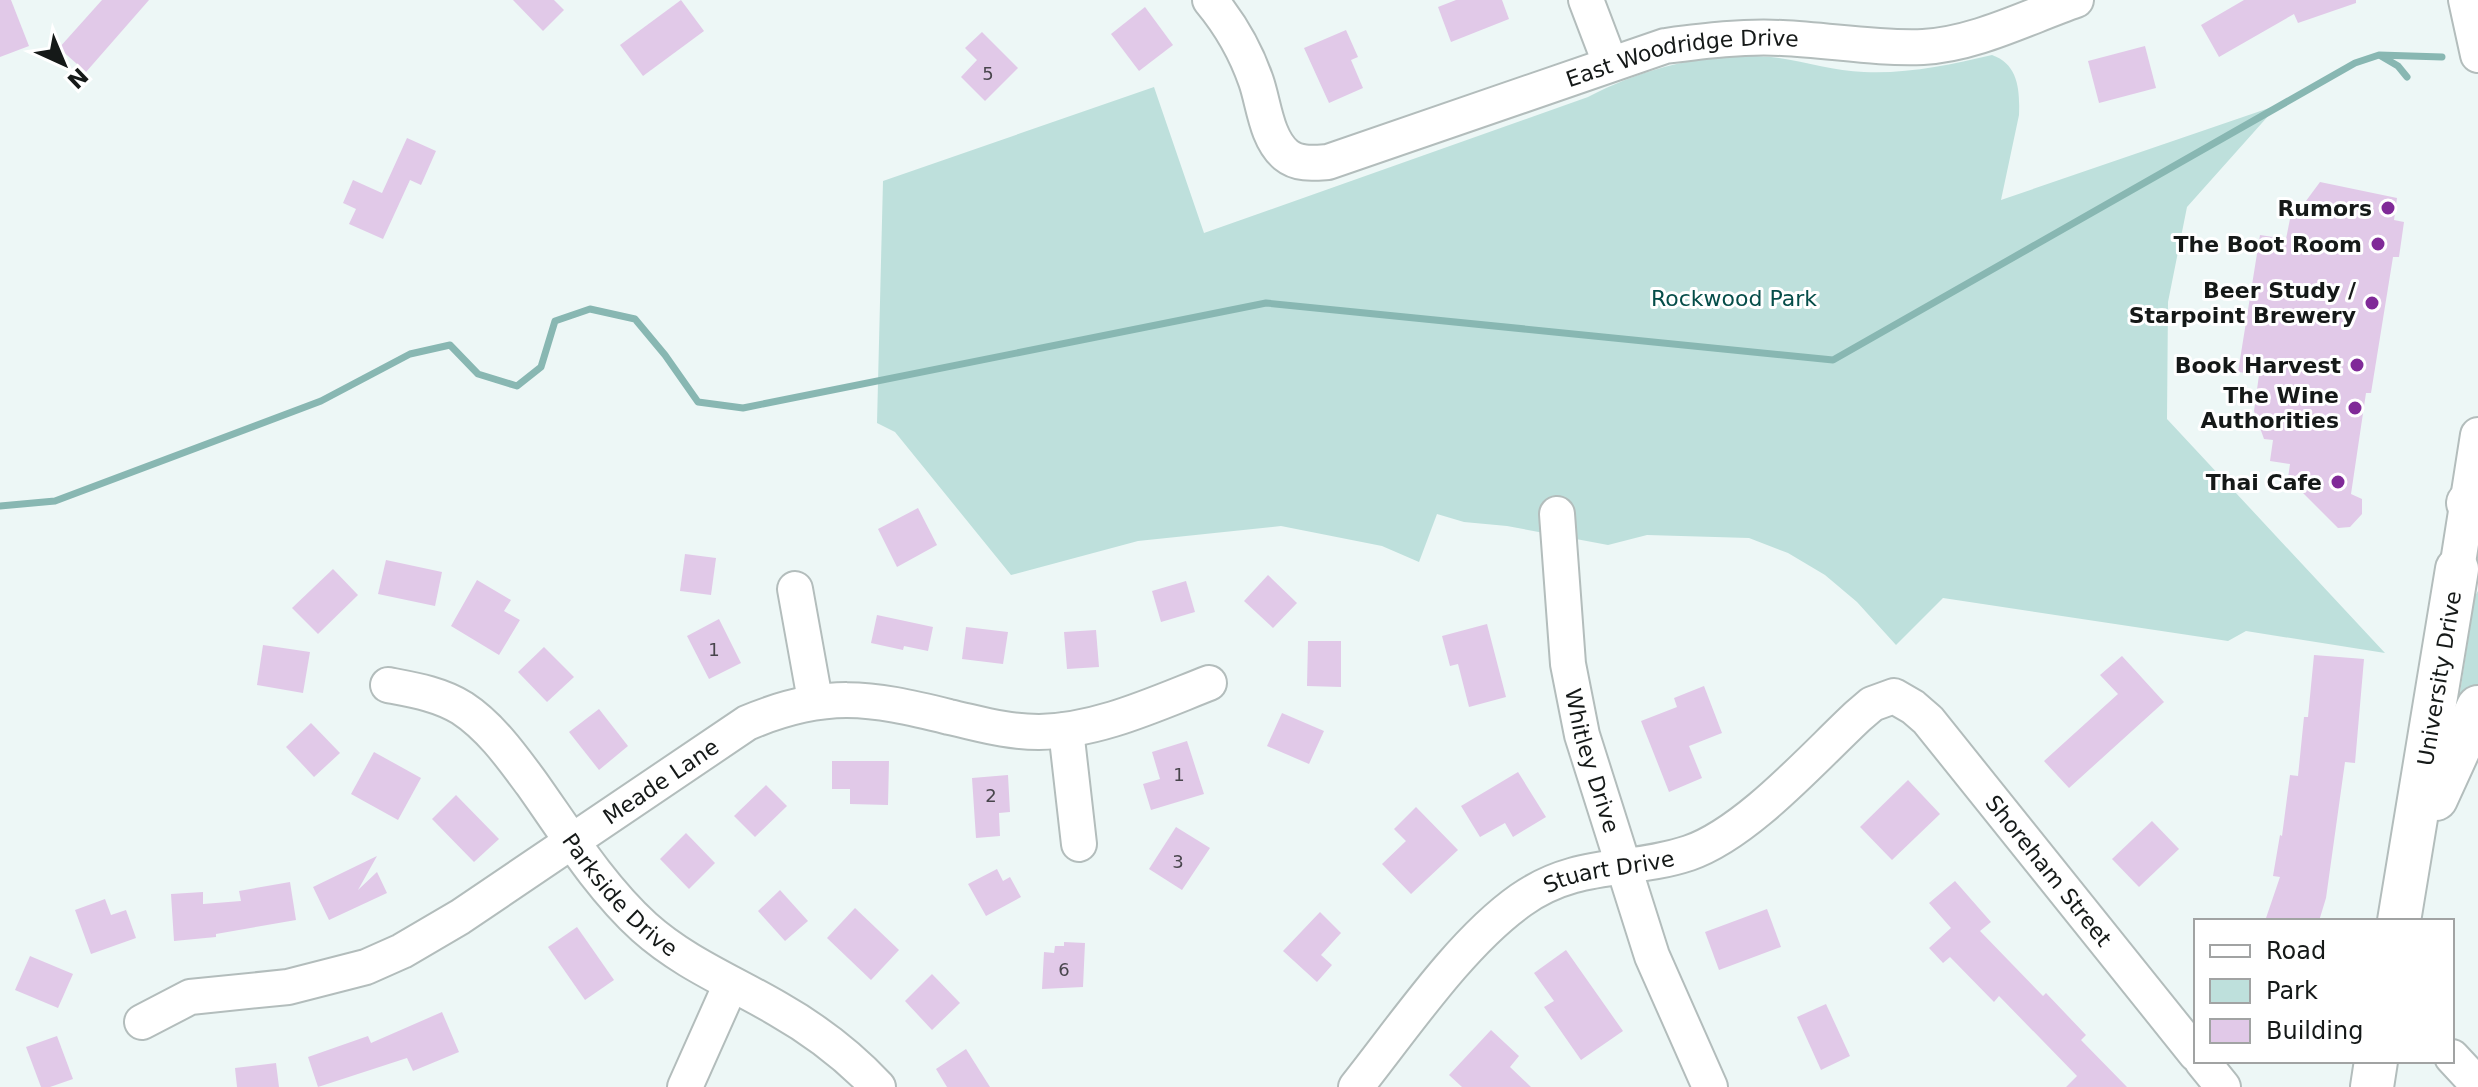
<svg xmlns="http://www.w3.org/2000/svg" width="2478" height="1087" viewBox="0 0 2478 1087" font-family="'DejaVu Sans',sans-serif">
	<rect width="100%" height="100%" fill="#edf7f6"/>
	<g fill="#bee0dc">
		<path d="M1992,55C2018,64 2020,89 2019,115L2001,200L2278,105L2187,207L2168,302L2167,419L2385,653L2246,631L2228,641L1943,598L1896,645L1857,602L1825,575L1788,553L1749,538L1647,535L1608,545L1507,526L1464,522L1437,514L1419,562L1382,546L1281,526L1138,541L1011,575L895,432L877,423L883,181L1154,87L1204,233L1588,97C1645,67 1714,50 1779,58C1807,62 1835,71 1864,72C1907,74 1950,65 1992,55Z"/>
		<polygon points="2478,591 2478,687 2454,731 2475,596"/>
	</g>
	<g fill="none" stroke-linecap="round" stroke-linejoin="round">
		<g stroke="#88b7b2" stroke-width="7">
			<polyline points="2381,56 2398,66 2407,77"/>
			<polyline points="0,506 55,501 321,401 410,354 450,345 478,374 517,386 541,367 555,321 590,309 635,319 665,355 698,402 743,408 1266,303 1833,360 2355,63 2379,55 2442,57"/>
		</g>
	</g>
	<g fill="#e1c9e8">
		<polygon points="0,0 11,0 29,46 0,57"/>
		<polygon points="102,0 149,0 86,72 59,48"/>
		<polygon points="513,0 554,0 564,10 543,31"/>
		<polygon points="681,0 704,31 643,76 620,45"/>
		<polygon points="1456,0 1502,0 1509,19 1451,42 1438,7"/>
		<polygon points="2244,0 2356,0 2356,3 2298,23 2294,14 2219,57 2201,25"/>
		<polygon points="1145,7 1173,45 1139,71 1111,34"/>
		<polygon points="1346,30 1358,57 1351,60 1363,88 1329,103 1304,48"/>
		<polygon points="982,32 1018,68 985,101 961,77 977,60 965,48"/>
		<polygon points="2145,46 2156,88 2099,103 2088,61"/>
		<polygon points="407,138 436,151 421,185 410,180 383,239 349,224 356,209 343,203 353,180 382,193"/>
		<polygon points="2320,182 2397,198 2394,220 2404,222 2399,257 2393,257 2371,393 2366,393 2351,494 2362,499 2362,514 2350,527 2338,528 2288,478 2290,464 2270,461 2273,440 2264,439 2254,411 2259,375 2238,372 2260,235 2286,239 2293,204 2303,205"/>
		<polygon points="918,508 937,545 897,567 878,529"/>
		<polygon points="685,554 716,558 711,595 680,591"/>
		<polygon points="386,560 442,572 435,606 378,594"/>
		<polygon points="333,569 358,595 318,634 292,608"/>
		<polygon points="1268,575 1297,603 1273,628 1244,601"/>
		<polygon points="477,580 511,600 504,611 520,620 499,655 451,626"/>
		<polygon points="1186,581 1195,612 1161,622 1152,591"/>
		<polygon points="877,615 933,627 928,651 904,646 903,650 871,643"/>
		<polygon points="719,619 741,663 709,679 687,636"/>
		<polygon points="1487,624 1506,697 1469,707 1458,664 1450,666 1442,636"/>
		<polygon points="966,627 1008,632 1003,664 962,659"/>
		<polygon points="1096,630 1099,667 1067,669 1064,632"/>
		<polygon points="1308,641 1341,641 1341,687 1307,686"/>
		<polygon points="263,645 310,652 303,693 257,685"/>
		<polygon points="544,647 574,677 547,702 518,672"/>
		<polygon points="2314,655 2364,659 2355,763 2345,762 2326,898 2319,921 2265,921 2280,877 2273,876 2280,835 2282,836 2290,775 2298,776 2304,717 2308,717"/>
		<polygon points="2122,656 2164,702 2069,788 2044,761 2118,694 2100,675"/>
		<polygon points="1704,686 1722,733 1689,746 1702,778 1669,792 1641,721 1677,707 1674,698"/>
		<polygon points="599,709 628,746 599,770 569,732"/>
		<polygon points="1282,713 1324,731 1309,764 1267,746"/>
		<polygon points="311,723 340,753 314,777 286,747"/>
		<polygon points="1187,741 1204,794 1151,810 1143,784 1160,779 1152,752"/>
		<polygon points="374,752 421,778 398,820 351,794"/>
		<polygon points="832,761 889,761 888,805 850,804 850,789 832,789"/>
		<polygon points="1518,772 1546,817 1513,837 1505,823 1480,837 1461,806"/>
		<polygon points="1008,775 1010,812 999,813 1000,836 976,838 972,778"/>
		<polygon points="1908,780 1940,814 1892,860 1860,827"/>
		<polygon points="766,785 787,806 755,837 734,816"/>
		<polygon points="456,795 499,839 474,862 432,819"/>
		<polygon points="1416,807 1458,850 1411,894 1382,864 1406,841 1394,829"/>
		<polygon points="2152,821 2179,849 2139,887 2112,859"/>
		<polygon points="1176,827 1210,848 1182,890 1149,869"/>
		<polygon points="686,833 715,863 689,889 660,859"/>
		<polygon points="377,856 358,890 377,872 387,893 329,920 313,887"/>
		<polygon points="997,869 1003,881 1010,877 1021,897 986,916 968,884"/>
		<polygon points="1955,881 1991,922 1980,931 2043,996 2046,993 2086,1035 2081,1040 2127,1087 2066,1087 2077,1076 1999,996 1994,1002 1950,957 1943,963 1929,948 1951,928 1929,903"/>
		<polygon points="290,882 296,920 216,934 216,937 174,941 171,894 203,892 203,904 241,901 239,891"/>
		<polygon points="780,890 808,921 785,941 758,911"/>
		<polygon points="105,899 111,915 126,910 136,938 91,954 75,910"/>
		<polygon points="855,908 899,950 871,980 827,938"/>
		<polygon points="1767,909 1781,947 1719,970 1705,932"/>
		<polygon points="1320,912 1341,933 1321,955 1332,965 1317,982 1283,951"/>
		<polygon points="577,927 614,980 585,1000 548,947"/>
		<polygon points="1064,942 1085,943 1083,987 1042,989 1044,952 1054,953 1055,946 1064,946"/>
		<polygon points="1566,950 1623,1031 1581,1060 1544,1007 1554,1001 1534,973"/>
		<polygon points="30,956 73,974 58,1008 15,990"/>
		<polygon points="932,974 960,1003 932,1030 905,1001"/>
		<polygon points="1826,1004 1850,1056 1821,1070 1797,1017"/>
		<polygon points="442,1012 459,1052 413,1071 407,1058 318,1087 308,1057 368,1036 371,1043"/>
		<polygon points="1491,1030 1519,1056 1510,1067 1531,1087 1462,1087 1449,1075"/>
		<polygon points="57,1036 73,1079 50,1087 41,1087 26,1047"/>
		<polygon points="966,1049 990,1087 947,1087 936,1069"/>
		<polygon points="276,1063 279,1087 237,1087 235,1068"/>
	</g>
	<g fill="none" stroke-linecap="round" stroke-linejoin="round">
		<g stroke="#b3bdbc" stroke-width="38">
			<g id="minor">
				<path id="s1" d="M1210,0C1230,24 1246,52 1256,81C1264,104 1266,138 1286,155C1298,165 1314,163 1328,162L1665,46C1704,41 1742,36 1782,38C1829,40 1876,49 1923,47C1976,44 2027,17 2076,0"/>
				<polyline points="1586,0 1610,63"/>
				<polyline points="2466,0 2478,55"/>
				<path id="s2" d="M1557,514L1568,664L1582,735L1652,956L1710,1087"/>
				<polyline points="2457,569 2478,435"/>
				<polyline points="795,589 815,700"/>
				<path id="s3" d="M388,685C414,690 439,694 462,708C491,727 512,757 532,784C566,832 600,887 644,927C684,963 732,982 778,1009C815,1030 849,1056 878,1087"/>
				<polyline points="1066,730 1079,844"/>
				<path id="s4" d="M142,1022L190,997L288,987L366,967L402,951L460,917L747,723C825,690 869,697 949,717C981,724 1006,732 1039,732C1098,731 1155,704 1209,683"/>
				<polyline points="2452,1057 2478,1085"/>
				<polyline points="2202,1061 2223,1087"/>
				<polyline points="685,1087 731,984"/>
				<path id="s5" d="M1356,1087C1403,1028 1460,943 1521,900C1578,860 1629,873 1689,853C1747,833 1813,758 1858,716L1872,704L1894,696L1913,707L1928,720L2196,1054"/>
			</g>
		</g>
		<g stroke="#b3bdbc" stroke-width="46">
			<g id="major">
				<polyline points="2468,503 2478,504"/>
				<polyline points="2436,799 2478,707"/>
				<path id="s6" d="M2399,921L2457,569"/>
				<polyline points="2372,1087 2376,1061"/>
			</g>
		</g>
		<use href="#minor" stroke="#fff" stroke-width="34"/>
		<use href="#major" stroke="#fff" stroke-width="42"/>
	</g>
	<g fill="#802a98" stroke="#fff" stroke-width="3">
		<circle cx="2388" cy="208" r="8"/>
		<circle cx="2378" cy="244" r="8"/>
		<circle cx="2372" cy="303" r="8"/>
		<circle cx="2357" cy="365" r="8"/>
		<circle cx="2355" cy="408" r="8"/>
		<circle cx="2338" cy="482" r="8"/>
	</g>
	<g text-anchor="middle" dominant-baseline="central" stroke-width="6" stroke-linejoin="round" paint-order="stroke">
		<g font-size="18" fill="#48454c">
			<text x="988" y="73">5</text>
			<text x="714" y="649">1</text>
			<text x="1179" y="774">1</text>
			<text x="991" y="795">2</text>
			<text x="1178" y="861">3</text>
			<text x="1064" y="969">6</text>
		</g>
		<g font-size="22" fill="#151918" stroke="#fff">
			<text stroke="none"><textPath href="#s1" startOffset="590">East Woodridge Drive</textPath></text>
			<text stroke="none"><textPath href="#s6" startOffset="246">University Drive</textPath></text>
			<text stroke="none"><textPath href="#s2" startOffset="250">Whitley Drive</textPath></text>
			<text stroke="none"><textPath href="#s4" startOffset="582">Meade Lane</textPath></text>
			<text stroke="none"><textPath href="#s5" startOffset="922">Shoreham Street</textPath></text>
			<text stroke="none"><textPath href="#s5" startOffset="344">Stuart Drive</textPath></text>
			<text stroke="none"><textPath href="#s3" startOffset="324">Parkside Drive</textPath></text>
		</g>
		<g font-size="22" font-weight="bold" fill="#151918" stroke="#fff" text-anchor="end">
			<text x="2372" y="208">Rumors</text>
			<text x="2362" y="244">The Boot Room</text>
			<text x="2356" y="290">Beer Study /<tspan x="2356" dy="25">Starpoint Brewery</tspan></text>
			<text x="2341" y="365">Book Harvest</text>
			<text x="2339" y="395">The Wine<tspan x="2339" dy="25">Authorities</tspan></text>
			<text x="2322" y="482">Thai Cafe</text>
		</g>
		<g font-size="22" fill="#054d49" stroke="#fff">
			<text x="1734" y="298">Rockwood Park</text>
		</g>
	</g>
	<rect x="2194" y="919" width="260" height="144" fill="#ffffff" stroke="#a1a3a3" stroke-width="2"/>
	<rect x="2210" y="945" width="40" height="12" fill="#ffffff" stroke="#a1a3a3" stroke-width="2"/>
	<text x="2266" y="959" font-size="24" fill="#151918">Road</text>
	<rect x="2210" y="979" width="40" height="24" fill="#bee0dc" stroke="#a1a3a3" stroke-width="2"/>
	<text x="2266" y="999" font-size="24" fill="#151918">Park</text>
	<rect x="2210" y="1019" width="40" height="24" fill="#e1c9e8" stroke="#a1a3a3" stroke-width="2"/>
	<text x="2266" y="1039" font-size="24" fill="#151918">Building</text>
	<g transform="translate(64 64) rotate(136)" stroke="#ffffff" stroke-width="6" paint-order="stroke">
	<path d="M0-6L14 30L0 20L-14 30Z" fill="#151918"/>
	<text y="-12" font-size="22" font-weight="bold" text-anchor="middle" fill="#151918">N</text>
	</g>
</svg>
